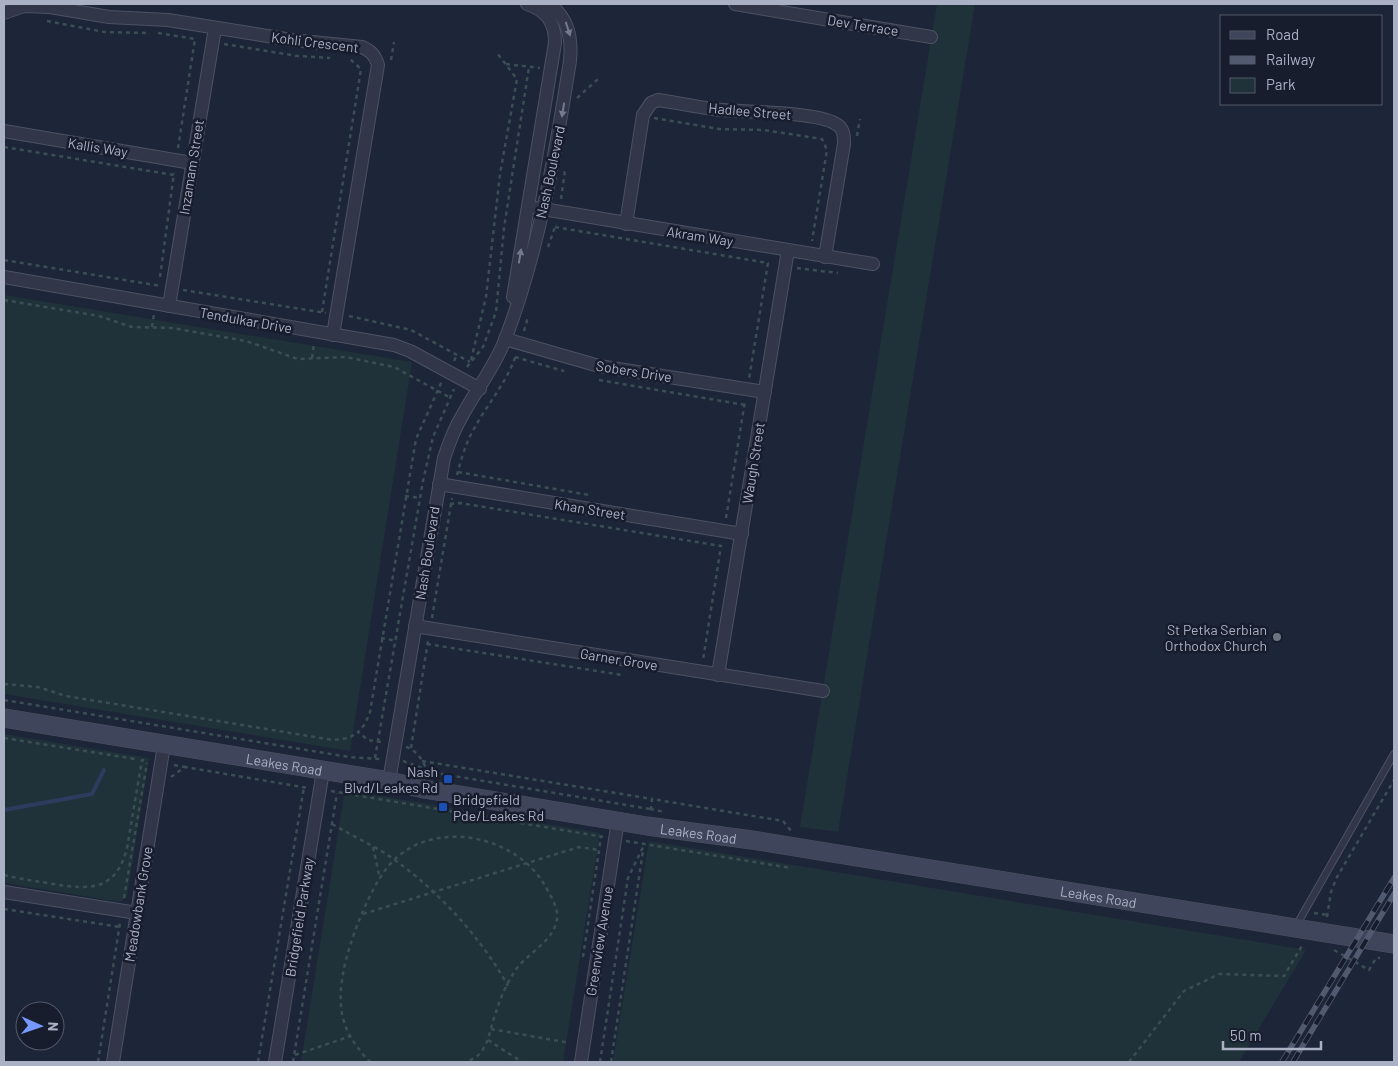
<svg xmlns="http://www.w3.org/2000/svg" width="1398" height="1066" viewBox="0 0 1398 1066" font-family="Barlow,sans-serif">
	<rect width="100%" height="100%" fill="#1d2538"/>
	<g fill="#1f3239">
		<polygon points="937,4 975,4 838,832 800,827"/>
		<polygon points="4,295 412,362 350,751 4,694"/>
		<polygon points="4,734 149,758 127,897 120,902 4,883"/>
		<polygon points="345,790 600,833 563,1062 301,1062"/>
		<polygon points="649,841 1306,950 1239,1062 613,1062"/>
	</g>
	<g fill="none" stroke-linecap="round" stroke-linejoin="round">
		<polyline stroke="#2d3b5e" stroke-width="4" points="4,810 92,794 104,770"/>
		<g stroke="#4c5263" stroke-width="8">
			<polyline id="lane" points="1296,926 1394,754"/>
		</g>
		<g stroke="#4c5263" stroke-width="14">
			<g id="street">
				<polyline points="735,4 931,37"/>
				<path d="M4,13L24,6L50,7L109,17L168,20L292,40L362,47C371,51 375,55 378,65L333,335"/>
				<polyline points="4,131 192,163"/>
				<polyline points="537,208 873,264"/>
				<path d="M626,224L643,115L651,103L658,100C680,103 701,108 723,110C747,112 818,112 836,124C844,128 844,136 844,144L825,257"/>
				<polyline points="4,277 394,345 410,351 480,389"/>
				<path d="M513,297L555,43C555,22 547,11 527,4"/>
				<polyline points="169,306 215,28"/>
				<polyline points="505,339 599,366 765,392"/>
				<polyline points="439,484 742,534"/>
				<polyline points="415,626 823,691"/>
				<polyline points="718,675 788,250"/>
				<path d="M389,781L444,458C449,443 454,429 462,416C476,390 494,368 505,340C539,250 555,156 570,61C572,39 569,18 549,4"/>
				<polyline points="4,892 137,913"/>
				<polyline points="113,1062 164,745"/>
				<polyline points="275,1062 323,771"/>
				<polyline points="581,1062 618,820"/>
			</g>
		</g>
		<g stroke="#4c5263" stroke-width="19">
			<g id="secondary">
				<path id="s1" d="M4,718L389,781L424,789L647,826L752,840L1394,944"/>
			</g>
		</g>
		<g stroke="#3a4e53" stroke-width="2.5" stroke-dasharray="4 4" stroke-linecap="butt">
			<polyline points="47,21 104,32 150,33"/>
			<polyline points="158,33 195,39 178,148"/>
			<polyline points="224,44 297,56 330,58"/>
			<polyline points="391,60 394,42"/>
			<polyline points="506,64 540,68"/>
			<polyline points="577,98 598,79"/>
			<polyline points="654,118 719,129 764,130 822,139 827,150 812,241"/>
			<polyline points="857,136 860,119"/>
			<polyline points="4,147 174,175"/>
			<polyline points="561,199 565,170"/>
			<polyline points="555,227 768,263 749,379"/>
			<polyline points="548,247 556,224"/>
			<polyline points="4,260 161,286"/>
			<polyline points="797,268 838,273"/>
			<polyline points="160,277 174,173"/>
			<polyline points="183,290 326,313"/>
			<polyline points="4,300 99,316 132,327 172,328 246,341 298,359 346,357 394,367 449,397"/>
			<polyline points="322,312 361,69 350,59"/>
			<polyline points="349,316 411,330 470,362"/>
			<polyline points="152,327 154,314"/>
			<polyline points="524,331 528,317"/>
			<polyline points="515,357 564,371"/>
			<polyline points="312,358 314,343"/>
			<polyline points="471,360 486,297 500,174 517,79 497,53"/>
			<polyline points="454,361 457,355"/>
			<polyline points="467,367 483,347 496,312 504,228 529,67"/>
			<polyline points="599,380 745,405"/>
			<polyline points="458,472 589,495"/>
			<path d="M457,475C461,459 466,442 475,427C488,403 507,382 516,355"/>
			<polyline points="405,496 420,498"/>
			<polyline points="450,504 460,503 721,546 703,660"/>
			<polyline points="726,518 745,401"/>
			<polyline points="432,618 452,498"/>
			<polyline points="381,638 397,641"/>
			<polyline points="427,644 622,675"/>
			<polyline points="4,684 38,687 66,696 333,740 349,738 358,732"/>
			<polyline points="4,700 349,757 380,759"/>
			<polyline points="4,738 135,759"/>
			<polyline points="381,742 368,740 358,732 365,724 370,712 416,439 442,381"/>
			<path d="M406,747C416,749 424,762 427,771"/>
			<polyline points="411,748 428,641"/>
			<polyline points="375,758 423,481 433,437 454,389"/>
			<polyline points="403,761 436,773 650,809 649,812"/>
			<polyline points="422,761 652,799"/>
			<polyline points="174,765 185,767"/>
			<polyline points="171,777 185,767 308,788"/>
			<polyline points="331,791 604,837"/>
			<polyline points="650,809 665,812"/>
			<polyline points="651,810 652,799 783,821 792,832"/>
			<path d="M332,824C349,834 366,842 383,852C431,883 480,935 508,986"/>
			<polyline points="626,841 791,868"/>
			<polyline points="373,847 380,879"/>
			<path d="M4,875C20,879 36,881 53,884C91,890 116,891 127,848L142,760L148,761"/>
			<polyline points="124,898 147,763"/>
			<polyline points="4,909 120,927"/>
			<polyline points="1314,913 1327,915"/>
			<polyline points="363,914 579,847 599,850"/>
			<polyline points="1327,917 1331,892 1337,877 1394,780"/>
			<polyline points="1334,950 1369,970 1376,958 1380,958"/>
			<polyline points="583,957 601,837"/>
			<polyline points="491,1029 570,1043"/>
			<polyline points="488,1040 522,1062"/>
			<polyline points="295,1055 351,1036"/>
			<polyline points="98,1062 120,923"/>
			<polyline points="258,1062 304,787"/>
			<polyline points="293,1062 337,793"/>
			<path d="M371,1062C366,1059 362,1053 359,1049C340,1026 338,1002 343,974C348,943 371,883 393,861C436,818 515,836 544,884C549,893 559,908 557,919C553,944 525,953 513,974C506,985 500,999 496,1012C491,1025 490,1039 482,1051C479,1056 472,1059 467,1062"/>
			<polyline points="600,1062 628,878 644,845"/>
			<polyline points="611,1062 643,851"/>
			<polyline points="1129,1062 1184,991 1219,974 1284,976 1303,944"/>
		</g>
		<use href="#lane" stroke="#313748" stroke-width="6"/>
		<use href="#street" stroke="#313748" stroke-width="12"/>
		<use href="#secondary" stroke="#3f455b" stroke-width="18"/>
		<g stroke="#525a70" stroke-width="5.5">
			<g id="rail">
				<polyline points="1282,1062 1394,878"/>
				<polyline points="1293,1062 1394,894"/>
			</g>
		</g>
		<use href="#rail" stroke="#171d2c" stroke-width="4" stroke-dasharray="11" stroke-linecap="butt"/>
	</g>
	<defs><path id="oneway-solid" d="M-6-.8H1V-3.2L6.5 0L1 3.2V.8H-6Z" transform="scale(1.25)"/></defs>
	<g fill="#747a8d">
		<use href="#oneway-solid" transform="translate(568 29) rotate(72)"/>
		<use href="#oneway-solid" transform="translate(563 110) rotate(99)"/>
		<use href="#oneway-solid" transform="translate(520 256) rotate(-81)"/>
	</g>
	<circle fill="#6b7280" stroke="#171d2c" stroke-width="2" cx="1277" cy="637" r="5"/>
	<g fill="#1a4fb4" stroke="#171d2c" stroke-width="2">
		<rect x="443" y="774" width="10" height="10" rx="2.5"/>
		<rect x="438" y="802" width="10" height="10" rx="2.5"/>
	</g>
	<g text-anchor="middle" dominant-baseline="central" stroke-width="5" stroke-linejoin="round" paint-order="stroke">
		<g font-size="14" fill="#abb1c5" stroke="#171d2c">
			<text transform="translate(863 25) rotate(9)">Dev Terrace</text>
			<text transform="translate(315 42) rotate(7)">Kohli Crescent</text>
			<text transform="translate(750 111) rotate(5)">Hadlee Street</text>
			<text transform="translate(98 147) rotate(9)">Kallis Way</text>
			<text transform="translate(191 167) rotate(-81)">Inzamam Street</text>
			<text transform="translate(550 172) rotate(-78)">Nash Boulevard</text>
			<text transform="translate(700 236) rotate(9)">Akram Way</text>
			<text transform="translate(246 320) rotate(10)">Tendulkar Drive</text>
			<text transform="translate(634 371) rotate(9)">Sobers Drive</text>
			<text transform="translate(753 463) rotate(-81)">Waugh Street</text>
			<text transform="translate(590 509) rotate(9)">Khan Street</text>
			<text transform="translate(427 553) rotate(-81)">Nash Boulevard</text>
			<text transform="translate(619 659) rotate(9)">Garner Grove</text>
			<text stroke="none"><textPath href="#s1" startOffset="284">Leakes Road</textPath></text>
			<text stroke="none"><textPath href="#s1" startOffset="704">Leakes Road</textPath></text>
			<text stroke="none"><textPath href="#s1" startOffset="1109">Leakes Road</textPath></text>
			<text transform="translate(138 904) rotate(-81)">Meadowbank Grove</text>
			<text transform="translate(299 917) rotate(-81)">Bridgefield Parkway</text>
			<text transform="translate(599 941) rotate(-81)">Greenview Avenue</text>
		</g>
		<g font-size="14" fill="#abb1c5" stroke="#171d2c" text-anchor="end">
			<text x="1267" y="629">St Petka Serbian<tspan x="1267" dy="16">Orthodox Church</tspan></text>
			<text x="438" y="771">Nash<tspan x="438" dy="16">Blvd/Leakes Rd</tspan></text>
			<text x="453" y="799" text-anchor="start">Bridgefield<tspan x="453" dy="16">Pde/Leakes Rd</tspan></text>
		</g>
	</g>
	<rect width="1398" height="1066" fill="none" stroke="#abb1c5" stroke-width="10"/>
	<rect x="1220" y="15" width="162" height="90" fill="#171d2c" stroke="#525869"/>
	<rect x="1230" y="31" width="25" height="8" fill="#3f455b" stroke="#525869"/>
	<text x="1266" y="40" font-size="15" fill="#abb1c5">Road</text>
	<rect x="1230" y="56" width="25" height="8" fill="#525a70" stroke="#525869"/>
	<text x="1266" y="65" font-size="15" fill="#abb1c5">Railway</text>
	<rect x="1230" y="78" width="25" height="15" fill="#1f3239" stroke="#525869"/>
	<text x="1266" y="90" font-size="15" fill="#abb1c5">Park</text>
	<g transform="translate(40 1026) rotate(92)"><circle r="24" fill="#171d2c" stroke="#525869"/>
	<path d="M0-4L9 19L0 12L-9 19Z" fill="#7698ff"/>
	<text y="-8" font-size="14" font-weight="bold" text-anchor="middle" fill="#abb1c5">N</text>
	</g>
	<path d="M1223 1041v8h98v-8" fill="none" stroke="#abb1c5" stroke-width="2.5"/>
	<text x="1230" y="1041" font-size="15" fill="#abb1c5" stroke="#171d2c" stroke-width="4" paint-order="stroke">50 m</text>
</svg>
